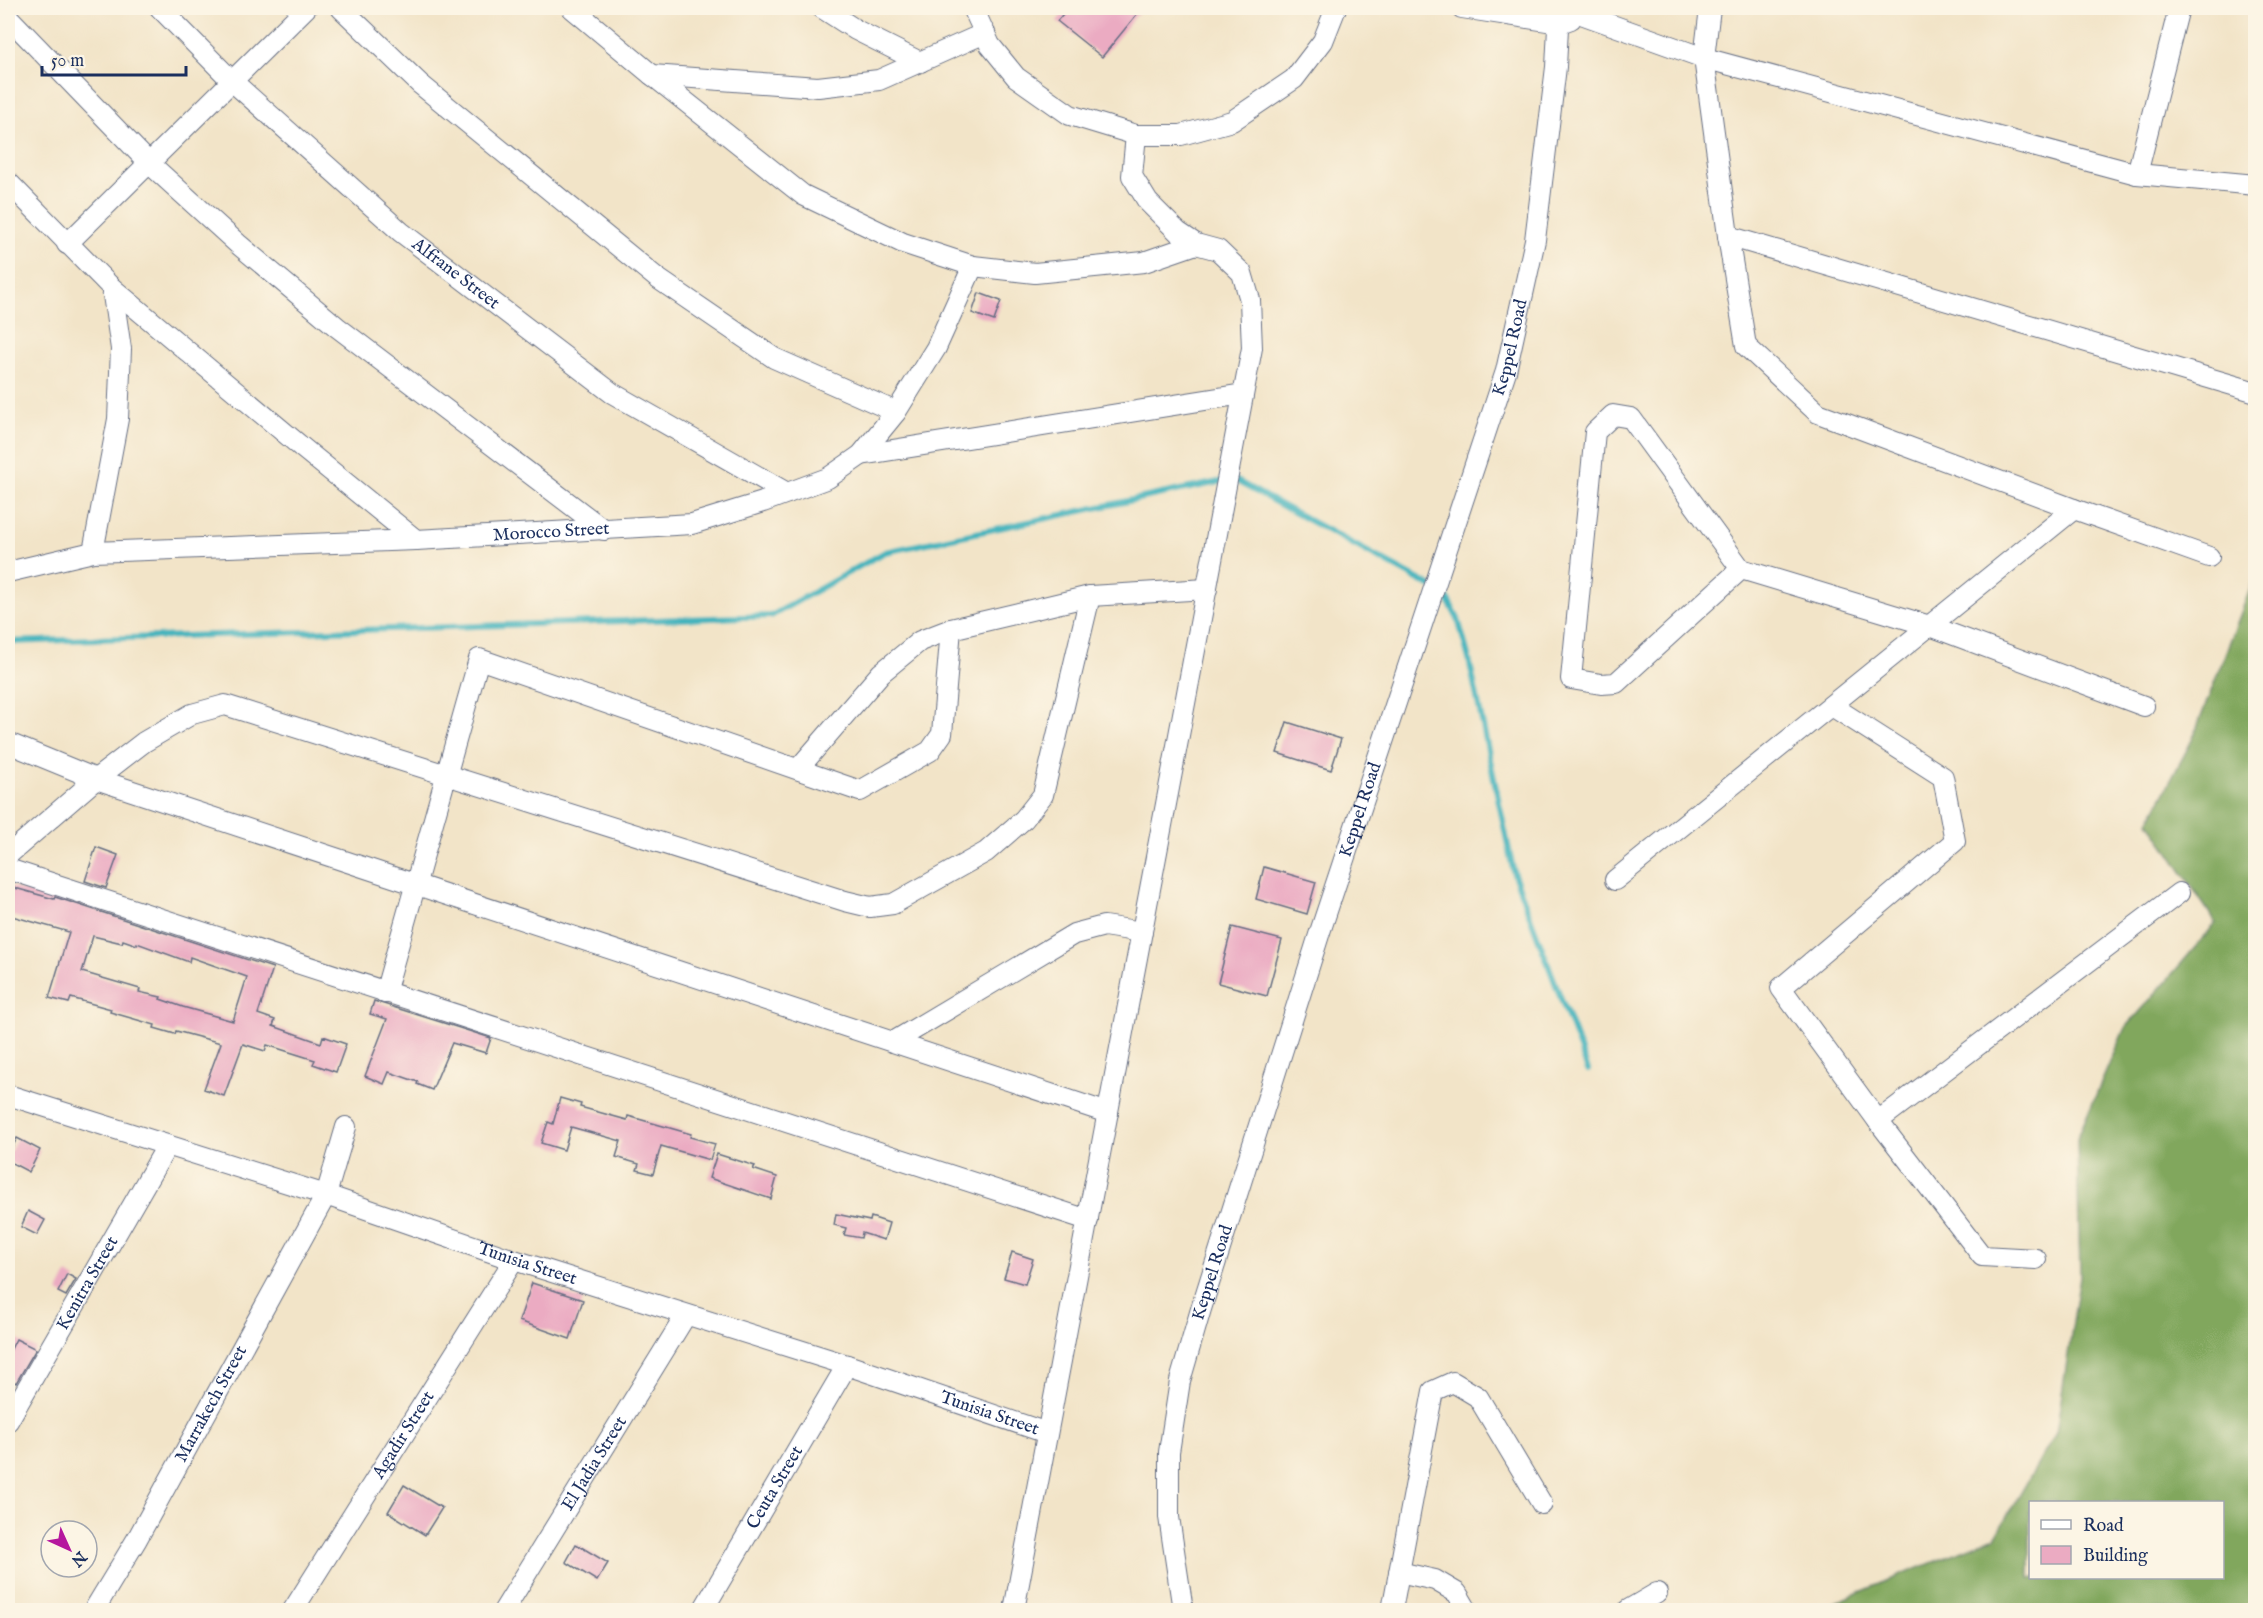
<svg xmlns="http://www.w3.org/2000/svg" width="2263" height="1618" viewBox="0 0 2263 1618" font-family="'IM FELL English',serif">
	<rect width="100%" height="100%" fill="#fcf5e5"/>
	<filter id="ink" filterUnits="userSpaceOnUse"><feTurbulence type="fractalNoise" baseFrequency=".0167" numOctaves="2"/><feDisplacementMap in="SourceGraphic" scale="12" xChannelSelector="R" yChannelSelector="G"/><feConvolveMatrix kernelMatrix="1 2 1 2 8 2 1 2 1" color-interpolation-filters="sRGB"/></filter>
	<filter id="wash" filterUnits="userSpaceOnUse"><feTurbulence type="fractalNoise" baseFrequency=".008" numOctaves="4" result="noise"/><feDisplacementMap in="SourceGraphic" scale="24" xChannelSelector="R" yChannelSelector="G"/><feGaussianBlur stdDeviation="1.35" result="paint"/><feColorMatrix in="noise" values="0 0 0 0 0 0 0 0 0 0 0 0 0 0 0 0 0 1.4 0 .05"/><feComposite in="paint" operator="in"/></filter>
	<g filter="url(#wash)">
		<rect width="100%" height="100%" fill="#f2e4c8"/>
		<path fill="#81a75d" stroke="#4e6b5e" stroke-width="1.5" fill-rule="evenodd" d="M2255,576V1610H1816L1995,1537L2056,1433L2080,1276L2077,1139L2124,1030L2216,923L2149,822L2193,738ZM2030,1502H2222V1578H2030Z"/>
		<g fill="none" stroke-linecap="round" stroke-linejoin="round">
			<polyline stroke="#44b4bd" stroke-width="6" points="8,642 771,616 885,552 1233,479 1445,594 1458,619 1469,659 1514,874 1588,1070"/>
		</g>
		<g id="blocks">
			<g fill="#ebabc2" fill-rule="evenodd">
				<polygon points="1068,8 1142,8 1102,57 1057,21"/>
				<polygon points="979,293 1001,301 994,321 972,313"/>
				<polygon points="1287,722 1341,739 1331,770 1277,753"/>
				<polygon points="96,847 118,855 106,888 85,881"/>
				<polygon points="1264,867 1316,882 1307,914 1256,899"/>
				<path d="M8,886L54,899L55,897L273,968L258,1014L275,1020L273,1026L321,1043L323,1036L346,1044L336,1072L313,1064L315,1060L267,1045L265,1051L243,1044L224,1096L204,1089L221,1043L176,1031L175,1034L154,1028L155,1025L110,1012L111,1009L71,998L69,1003L49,998L69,932L8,915ZM93,936L122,943L123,940L137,945V943L189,962L190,957L247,977L233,1021L183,1007L160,999L161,997L139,992L140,989L82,972Z"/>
				<polygon points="1232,927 1282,940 1267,996 1218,983"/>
				<polygon points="374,1001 491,1038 486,1053 452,1043 432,1090 417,1084 418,1082 389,1072 384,1084 365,1076 387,1019 370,1014"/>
				<polygon points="560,1098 581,1104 580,1107 627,1120 628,1116 691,1134 690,1137 715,1144 710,1160 661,1146 653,1174 637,1170 639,1164 616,1157 621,1141 571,1127 564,1150 541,1143 548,1122 553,1124"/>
				<polygon points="17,1138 40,1150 29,1172 8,1161 8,1156"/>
				<polygon points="717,1154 755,1166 753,1169 777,1177 771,1199 709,1178"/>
				<polygon points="28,1211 45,1220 37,1235 21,1227"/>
				<polygon points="836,1214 870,1221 871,1217 889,1223 884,1240 862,1233 861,1238 844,1235 846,1228 834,1225"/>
				<polygon points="1012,1252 1033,1259 1025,1284 1004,1278"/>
				<polygon points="67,1274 76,1279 66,1296 58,1292"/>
				<polygon points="532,1283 583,1300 570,1339 519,1321"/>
				<polygon points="16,1339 36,1349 16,1383 8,1378 8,1355"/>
				<polygon points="404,1485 442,1508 425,1535 388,1512"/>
				<polygon points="576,1544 608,1563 597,1581 566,1562"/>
			</g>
		</g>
	</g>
	<g filter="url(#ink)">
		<use href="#blocks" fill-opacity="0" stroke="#666e83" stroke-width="1.5"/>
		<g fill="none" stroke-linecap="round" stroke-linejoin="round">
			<g stroke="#666e83" stroke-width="22">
				<g id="minor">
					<path id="s1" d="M160,8L232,81L401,232L612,393L787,493"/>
					<polyline points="341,8 420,84 657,278 774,358 896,412"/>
					<polyline points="572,8 652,75 803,195 903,243 973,266 1035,273 1144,262 1196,244"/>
					<polyline points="822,8 856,30 920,62"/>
					<polyline points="973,8 990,45 1016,77 1070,115 1136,135 1181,135 1232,121 1294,79 1323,41 1336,8"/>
					<polyline points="1462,8 1560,23 1571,19"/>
					<polyline points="1573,8 1584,15 1704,58 2137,174 2256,185"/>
					<polyline points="1710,8 1704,58 1728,236 1746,346 1818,413 2074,509 2209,557"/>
					<polyline points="8,17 149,163 238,244 337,327 604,530"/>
					<polyline points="652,75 818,87 879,80 985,33"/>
					<polyline points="2137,174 2179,8"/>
					<polyline points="8,182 112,288 304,449 416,540"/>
					<polyline points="1728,236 2256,392"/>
					<polyline points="67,244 306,8"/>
					<polyline points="861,455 1243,394"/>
					<polyline points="93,552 118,419 121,349 112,288"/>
					<polyline points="1741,569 1616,683 1601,684 1571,679 1595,432 1613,415 1631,418 1741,569 1930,626 2144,706"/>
					<path id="s2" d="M8,572L93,552L416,540L692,524L763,502L828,478L861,455L896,412L936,348L973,266"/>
					<polyline points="1832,706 1943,777 1955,841 1781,988 1878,1121 1982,1256 2036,1259"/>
					<polyline points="8,743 96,779 1108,1113"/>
					<polyline points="798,769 881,673 920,641 951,629 1090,596 1207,589"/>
					<polyline points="8,855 96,779 144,742 192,714 225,705 845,901 870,907 893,904 986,852 1024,819 1043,795 1090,596"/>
					<polyline points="8,869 1088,1220"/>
					<polyline points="1615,880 2074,509"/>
					<polyline points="385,993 479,659 860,791 930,751 942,734 951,629"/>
					<polyline points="893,1042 1074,934 1104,926 1142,932"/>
					<path id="s3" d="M8,1095L326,1195L514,1260L847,1365L1047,1433"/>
					<polyline points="1878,1121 2179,893"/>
					<path id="s4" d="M8,1421L167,1146"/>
					<polyline points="1399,1572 1435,1580 1457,1593 1467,1610"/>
					<path id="s5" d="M94,1610L137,1539L326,1195L346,1127"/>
					<path id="s6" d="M293,1610L514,1260"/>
					<path id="s7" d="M504,1610L686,1315"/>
					<path id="s8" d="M703,1610L847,1365"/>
					<polyline points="1014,1610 1252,348 1250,300 1242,273 1218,250 1196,244 1178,232 1148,202 1132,176 1136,135"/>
					<path id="s9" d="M1183,1610L1169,1517V1452L1180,1381L1201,1309L1319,935L1506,371L1535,240L1556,67L1559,8"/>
					<polyline points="1392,1610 1433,1391 1453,1382 1478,1397 1542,1504"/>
					<polyline points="1628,1610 1657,1593"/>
				</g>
			</g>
			<use href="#minor" stroke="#fff" stroke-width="20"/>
		</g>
	</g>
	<g text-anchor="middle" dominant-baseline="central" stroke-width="4.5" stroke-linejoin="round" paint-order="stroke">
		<g font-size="18" fill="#1b2f5e" stroke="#fcf5e5">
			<text stroke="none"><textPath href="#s1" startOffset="398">Alfrane Street</textPath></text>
			<text stroke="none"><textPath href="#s9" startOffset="1316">Keppel Road</textPath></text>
			<text stroke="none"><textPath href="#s2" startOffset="546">Morocco Street</textPath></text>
			<text stroke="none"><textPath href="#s9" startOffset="830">Keppel Road</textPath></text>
			<text stroke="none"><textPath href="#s3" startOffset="546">Tunisia Street</textPath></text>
			<text stroke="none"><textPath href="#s9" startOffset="344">Keppel Road</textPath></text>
			<text stroke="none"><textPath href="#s4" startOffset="159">Kenitra Street</textPath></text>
			<text stroke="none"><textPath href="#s5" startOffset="237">Marrakech Street</textPath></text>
			<text stroke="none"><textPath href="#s3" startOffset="1032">Tunisia Street</textPath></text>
			<text stroke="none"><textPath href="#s6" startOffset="207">Agadir Street</textPath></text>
			<text stroke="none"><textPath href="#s7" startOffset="172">El Jadia Street</textPath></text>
			<text stroke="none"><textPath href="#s8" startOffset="142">Ceuta Street</textPath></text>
		</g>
	</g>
	<rect width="2263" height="1618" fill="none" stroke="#fcf5e5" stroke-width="30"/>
	<rect x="2029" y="1501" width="195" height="78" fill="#fcf5e5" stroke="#a2a6af" stroke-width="1.5"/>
	<rect x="2041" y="1520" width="30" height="9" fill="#ffffff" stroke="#a2a6af" stroke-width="1.5"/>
	<text x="2083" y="1531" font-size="18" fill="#1b2f5e">Road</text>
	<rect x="2041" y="1546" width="30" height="18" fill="#ebabc2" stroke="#a2a6af" stroke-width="1.5"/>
	<text x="2083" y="1561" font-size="18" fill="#1b2f5e">Building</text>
	<g transform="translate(69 1549) rotate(135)"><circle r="28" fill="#fcf5e5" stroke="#a2a6af" stroke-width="1.5"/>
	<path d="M0-4.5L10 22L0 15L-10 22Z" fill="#b5179e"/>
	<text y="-9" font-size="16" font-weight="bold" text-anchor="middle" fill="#1b2f5e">N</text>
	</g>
	<path d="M42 66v9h144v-9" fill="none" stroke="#1b2f5e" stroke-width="3"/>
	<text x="51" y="66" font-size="18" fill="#1b2f5e" stroke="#fcf5e5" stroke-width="4.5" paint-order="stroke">50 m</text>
</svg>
